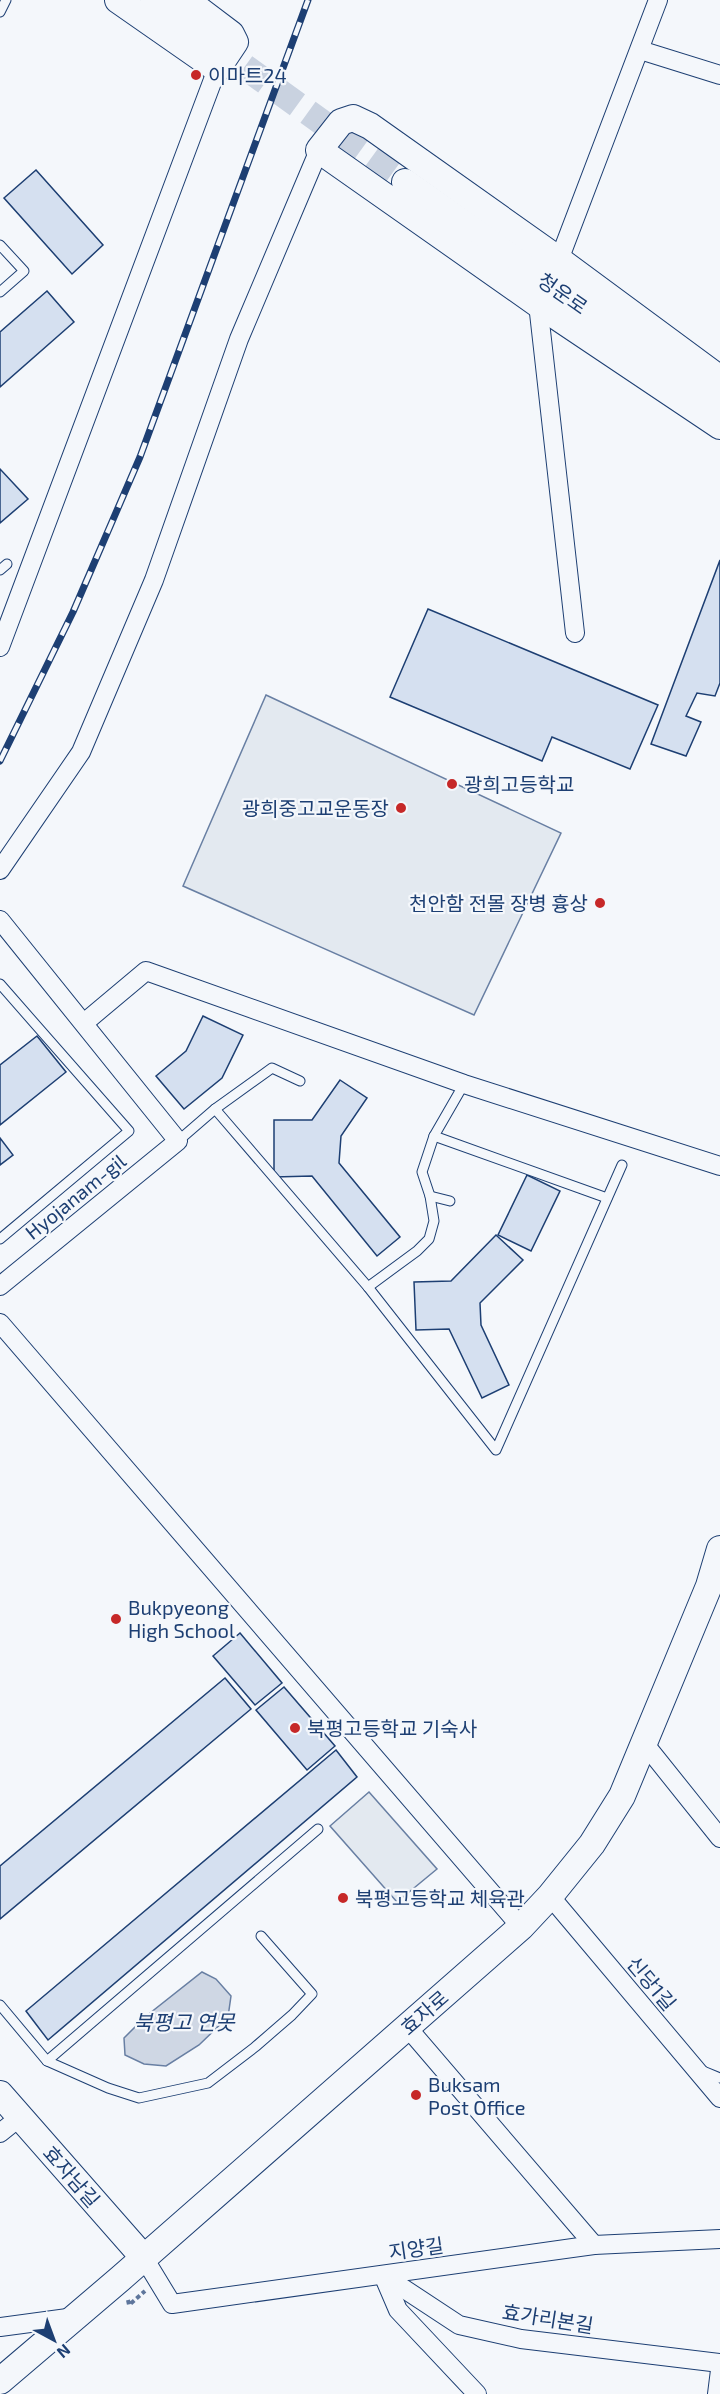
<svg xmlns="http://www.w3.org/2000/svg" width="720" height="2394" viewBox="0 0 720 2394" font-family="'Exo 2','Noto Sans KR',sans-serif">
	<rect width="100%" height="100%" fill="#f4f7fb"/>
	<g fill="#e3e9f0" stroke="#687fa3" stroke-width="1.5">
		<polygon points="266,695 561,833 474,1015 183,886"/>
		<polygon points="369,1792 437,1869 397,1902 330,1826"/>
	</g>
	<polygon fill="#cfd7e4" stroke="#687fa3" stroke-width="1.5" points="202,1972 216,1979 231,1996 228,2017 199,2045 166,2066 144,2064 125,2055 124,2038 145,2017"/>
	<g fill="#d5e0f0" stroke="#1d3f73" stroke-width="1.5">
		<polygon points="36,170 103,245 72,274 4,198"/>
		<polygon points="47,291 74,322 0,387 0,332"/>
		<polygon points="0,469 28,499 0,523"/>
		<polygon points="720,560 720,683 715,696 697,693 686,716 701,722 686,756 651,744"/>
		<polygon points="428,609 658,705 630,769 552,737 542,761 390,697"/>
		<polygon points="203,1016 243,1035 222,1078 184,1109 156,1076 186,1051"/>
		<polygon points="37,1036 66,1072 0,1125 0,1065"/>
		<polygon points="340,1080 367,1098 341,1136 339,1163 400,1237 377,1256 312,1176 274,1177 274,1120 312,1120"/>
		<polygon points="0,1138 13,1155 0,1165"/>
		<polygon points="527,1175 560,1191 531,1251 498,1235"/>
		<polygon points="496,1235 523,1260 480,1303 481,1325 509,1385 482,1398 449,1329 416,1330 414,1282 451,1281"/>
		<polygon points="240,1633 282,1683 255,1705 213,1656"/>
		<polygon points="225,1678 251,1709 0,1919 0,1866"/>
		<polygon points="284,1687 335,1746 307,1770 256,1710"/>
		<polygon points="336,1750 357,1777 48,2040 26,2011"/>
	</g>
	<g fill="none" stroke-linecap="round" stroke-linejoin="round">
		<polyline stroke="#c9d2e0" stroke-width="26" stroke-dasharray="26 13" stroke-linecap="butt" points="213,44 405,182"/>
		<g stroke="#1d3f73" stroke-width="11">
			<g id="lane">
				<polyline points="0,12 6,0"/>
				<polyline points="0,245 24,271 0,292"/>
				<polyline points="0,570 7,564"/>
				<polyline points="0,984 129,1131 0,1239"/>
				<polyline points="464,1084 434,1136 607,1198"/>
				<polyline points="215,1109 368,1287 496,1450 622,1165"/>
				<polyline points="178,1141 215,1109 272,1068 300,1081"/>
				<polyline points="430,1196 450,1201"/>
				<polyline points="368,1287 417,1251 429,1239 434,1221 430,1196 422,1172 434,1136"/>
				<polyline points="0,2005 47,2061 108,2088 139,2098 208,2083 255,2047 292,2015 312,1994 261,1936"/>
				<polyline points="47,2061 318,1829"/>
				<polyline points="703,2071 720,2078"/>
			</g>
		</g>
		<g stroke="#1d3f73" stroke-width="20">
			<g id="street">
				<polyline points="640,50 720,75"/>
				<polyline points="559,260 658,0"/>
				<polyline points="538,304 575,633"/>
				<polyline points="0,647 217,69"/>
				<polyline points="0,870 81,752 154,580 239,339 319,150"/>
				<polyline points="0,920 178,1141 0,1286"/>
				<polyline points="84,1023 146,971 464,1084 720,1166"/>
				<polyline points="0,1323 521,1927"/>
				<polyline points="644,1743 720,1838"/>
				<polyline points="550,1896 720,2098"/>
				<polyline points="407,2027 594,2245"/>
				<polyline points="0,2133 20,2117"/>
				<polyline points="144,2258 172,2304 594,2245 720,2239"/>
				<polyline points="383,2275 459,2325 521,2339 720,2363"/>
				<polyline points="383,2275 398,2310 477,2394"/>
				<polyline points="0,2327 75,2317"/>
				<polyline points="717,2394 720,2370"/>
			</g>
		</g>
		<g stroke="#1d3f73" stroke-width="28">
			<g id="secondary">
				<polyline points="118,0 217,69 235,42 231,34 186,0"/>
				<polyline points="154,0 213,44"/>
				<polyline points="405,182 720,404"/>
				<polyline points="720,379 559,260 370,126 353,118 341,122 319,150 538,304 720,426"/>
				<polyline points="0,2094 144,2258"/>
				<polyline points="0,2381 121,2278 521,1927 550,1896 592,1844 622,1796 709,1586 720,1549"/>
			</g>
		</g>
		<polyline stroke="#5e769c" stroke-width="4" stroke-dasharray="4.5 3" stroke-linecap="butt" points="128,2300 129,2305 145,2291"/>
		<use href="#lane" stroke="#f4f7fb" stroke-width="9"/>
		<use href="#street" stroke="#f4f7fb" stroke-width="18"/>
		<use href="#secondary" stroke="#f4f7fb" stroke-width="26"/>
		<g stroke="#1d3f73" stroke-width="7">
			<polyline id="rail" points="0,761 73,612 140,457 308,0"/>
		</g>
		<use href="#rail" stroke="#f4f7fb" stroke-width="4.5" stroke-dasharray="14" stroke-linecap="butt"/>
	</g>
	<g fill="#c62828" stroke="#f4f7fb" stroke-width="2">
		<circle cx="196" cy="75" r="6"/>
		<circle cx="452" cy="784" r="6"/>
		<circle cx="401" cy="808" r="6"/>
		<circle cx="600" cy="903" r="6"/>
		<circle cx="116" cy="1619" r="6"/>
		<circle cx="295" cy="1728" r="6"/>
		<circle cx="343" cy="1898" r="6"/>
		<circle cx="416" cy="2095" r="6"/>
	</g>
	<g text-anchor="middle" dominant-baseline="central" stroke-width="4.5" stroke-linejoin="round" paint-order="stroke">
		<g font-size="20" fill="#1d3f73" stroke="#f4f7fb" text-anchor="start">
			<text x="208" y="75">이마트24</text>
			<text x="464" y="784">광희고등학교</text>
			<text x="389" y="808" text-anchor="end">광희중고교운동장</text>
			<text x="588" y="903" text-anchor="end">천안함 전몰 장병 흉상</text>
			<text x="128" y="1607">Bukpyeong<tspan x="128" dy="23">High School</tspan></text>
			<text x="307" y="1728">북평고등학교 기숙사</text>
			<text x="355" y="1898">북평고등학교 체육관</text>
			<text x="428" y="2084">Buksam<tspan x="428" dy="23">Post Office</tspan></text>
		</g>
		<g font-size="20" fill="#1d3f73" stroke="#f4f7fb">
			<text transform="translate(563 293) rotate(35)">청운로</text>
			<text transform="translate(75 1196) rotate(-39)">Hyojanam-gil</text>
			<text transform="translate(652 1983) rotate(50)">신당1길</text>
			<text transform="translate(424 2012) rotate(-41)">효자로</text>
			<text transform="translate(72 2176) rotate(49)">효자남길</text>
			<text transform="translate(416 2248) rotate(-8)">지양길</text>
			<text transform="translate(548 2318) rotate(9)">효가리본길</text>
		</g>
		<g font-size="21" font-style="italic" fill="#1d3f73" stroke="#f4f7fb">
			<text x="184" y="2021">북평고 연못</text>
		</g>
	</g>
	<g transform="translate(54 2340) rotate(139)" stroke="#f4f7fb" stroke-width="4.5" paint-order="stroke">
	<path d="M0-4.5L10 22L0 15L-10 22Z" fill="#1d3f73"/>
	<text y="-9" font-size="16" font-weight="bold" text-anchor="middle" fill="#1d3f73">N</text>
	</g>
</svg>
